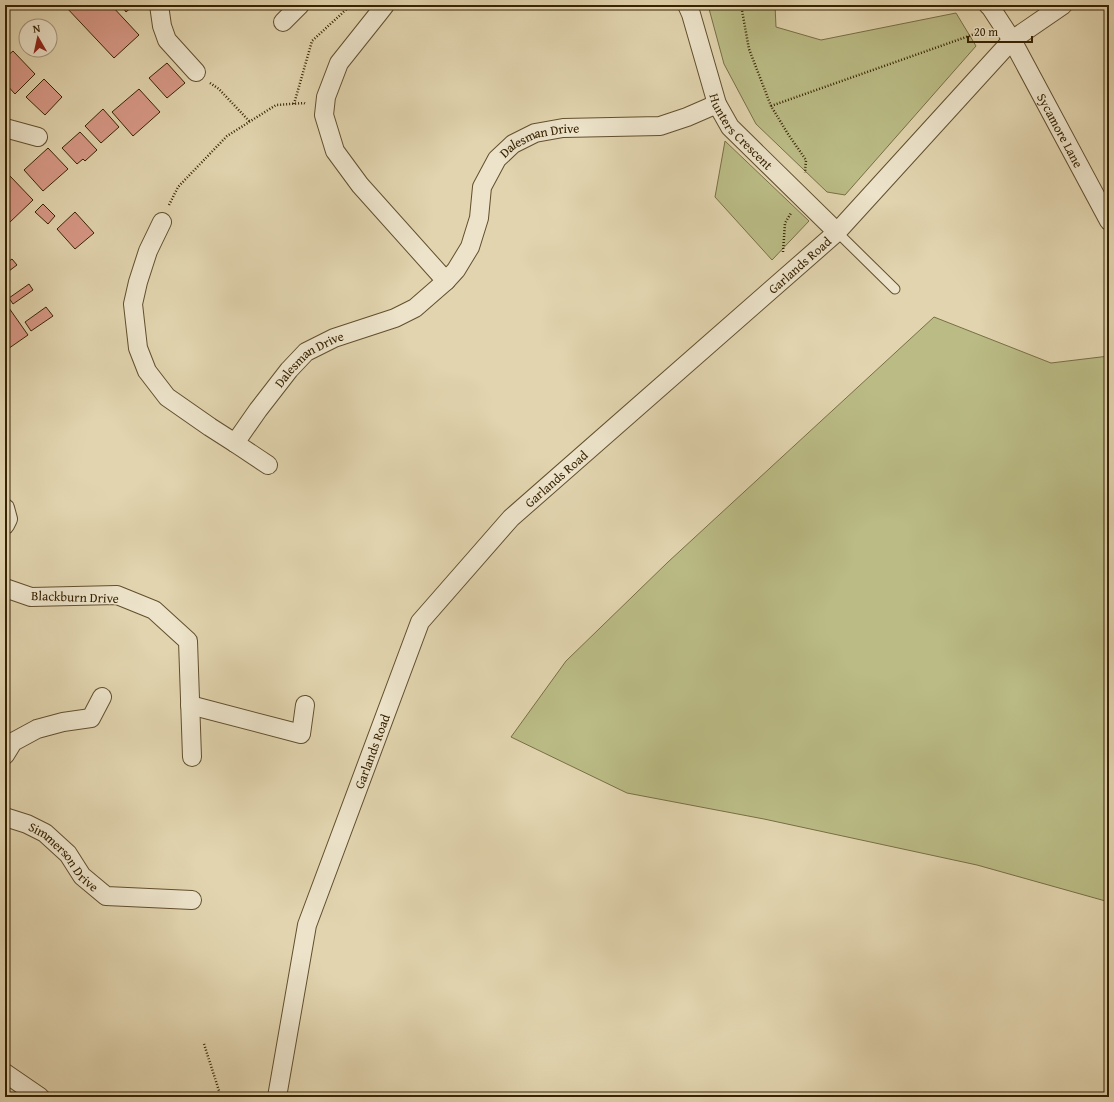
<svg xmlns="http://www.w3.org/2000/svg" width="1114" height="1102" viewBox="0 0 1114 1102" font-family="'Gentium Book Plus',serif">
	<rect width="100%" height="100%" fill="#e1d4ae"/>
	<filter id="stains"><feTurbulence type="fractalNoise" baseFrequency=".005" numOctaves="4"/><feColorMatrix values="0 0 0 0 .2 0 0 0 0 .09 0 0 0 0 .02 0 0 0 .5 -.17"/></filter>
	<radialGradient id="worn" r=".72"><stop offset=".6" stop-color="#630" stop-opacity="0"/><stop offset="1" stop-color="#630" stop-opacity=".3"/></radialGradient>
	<g fill="#babb85" stroke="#786f44">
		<polygon points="708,5 775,5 776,27 821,40 956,13 976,46 845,195 827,192 756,124 724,64"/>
		<polygon points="725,141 809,221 772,260 715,197"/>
		<polygon points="934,317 1051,363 1109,356 1109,902 977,865 764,819 627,793 511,737 566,661 668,562"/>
	</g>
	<g fill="#d79886" stroke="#372302">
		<polygon points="66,5 111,5 139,35 114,58 65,6"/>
		<polygon points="121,5 134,5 126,12"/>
		<polygon points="13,51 35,74 15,94 5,83 5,58"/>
		<polygon points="167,63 185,83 167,98 149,78"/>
		<polygon points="44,79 62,97 45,115 26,97"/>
		<polygon points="139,89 160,112 133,136 112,112"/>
		<polygon points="103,109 119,127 101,143 85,126"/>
		<polygon points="80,132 97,150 85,161 83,159 77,164 62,148"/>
		<polygon points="48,148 68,169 43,191 24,170"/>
		<polygon points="10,176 33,200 9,223 5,218 5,180"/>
		<polygon points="43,204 55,216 48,224 35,212"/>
		<polygon points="75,212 94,233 75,249 57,229"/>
		<polygon points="12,259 17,265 5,274 5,264"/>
		<polygon points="29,284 33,290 13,304 9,298"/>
		<polygon points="46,307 53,316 31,331 25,322"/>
		<polygon points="9,308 28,335 5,351 5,311"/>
	</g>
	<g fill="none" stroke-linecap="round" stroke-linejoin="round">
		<g stroke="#624f2d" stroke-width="11">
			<polyline id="lane" points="837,232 895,289"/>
		</g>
		<g stroke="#624f2d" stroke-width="20">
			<g id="street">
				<polyline points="159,5 162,26 167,40 196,72"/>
				<path id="s1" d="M385,5L378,14L339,63L326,97L324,115L335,151L360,185L446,281L456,270L470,247L479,218L482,187L497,159L513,144L535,133L563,128L660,126L687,117L717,104"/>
				<path id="s2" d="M687,5L691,14L717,104L730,127L837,232"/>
				<path id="s3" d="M988,5L991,8L1012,40L1109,221"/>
				<polyline points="283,22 300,5"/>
				<polyline points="5,128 38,137"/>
				<path id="s4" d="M162,222L148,251L138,282L133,304L138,348L147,371L167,397L210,427L235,443L258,410L289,370L306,352L334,338L395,318L415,308L446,281"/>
				<polyline points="235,443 268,465"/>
				<polyline points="5,508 8,519 5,525"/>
				<polyline points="5,588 31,597 117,595 154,610 188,641 192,757"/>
				<polyline points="190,705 301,734 305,705"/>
				<polyline points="5,755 13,742 37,729 63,722 91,718 102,697"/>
				<path id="s5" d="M5,817L27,824L45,833L68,854L82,876L106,896L192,900"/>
				<polyline points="5,1073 40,1097"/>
				<path id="s6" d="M277,1097L307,925L420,622L511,518L837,232L1012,40L1063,5"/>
			</g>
		</g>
		<g stroke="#372302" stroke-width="2.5" stroke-dasharray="1 2" stroke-linecap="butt">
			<polyline points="741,5 749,49 771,106 788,134 806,160 805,173"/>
			<polyline points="210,83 219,89 250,122"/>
			<polyline points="294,104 312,41 351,5"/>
			<polyline points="771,106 983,31"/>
			<polyline points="169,205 178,187 227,136 276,105 304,103 306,104"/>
			<polyline points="783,252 785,223 791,213"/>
			<polyline points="204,1044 221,1097"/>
		</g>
		<use href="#lane" stroke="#ece3ca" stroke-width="9"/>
		<use href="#street" stroke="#ece3ca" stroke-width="18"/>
	</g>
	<g text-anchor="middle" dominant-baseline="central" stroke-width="3" stroke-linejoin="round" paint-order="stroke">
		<g font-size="13" fill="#372302" stroke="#ece3ca">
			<text stroke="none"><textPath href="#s2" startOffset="140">Hunters Crescent</textPath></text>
			<text stroke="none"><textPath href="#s3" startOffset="145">Sycamore Lane</textPath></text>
			<text stroke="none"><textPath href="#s1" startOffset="521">Dalesman Drive</textPath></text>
			<text stroke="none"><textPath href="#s6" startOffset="1020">Garlands Road</textPath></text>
			<text stroke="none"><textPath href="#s4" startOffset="385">Dalesman Drive</textPath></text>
			<text stroke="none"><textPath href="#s6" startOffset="696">Garlands Road</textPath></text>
			<text transform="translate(75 597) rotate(2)">Blackburn Drive</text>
			<text stroke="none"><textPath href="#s6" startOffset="360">Garlands Road</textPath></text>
			<text stroke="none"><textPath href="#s5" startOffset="73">Simmerson Drive</textPath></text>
		</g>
	</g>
	<rect width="1114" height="1102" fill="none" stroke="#e1d4ae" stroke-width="20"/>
	<rect x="6" y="6" width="1102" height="1090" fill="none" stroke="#372302" stroke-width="2"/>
	<rect x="10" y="10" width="1094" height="1082" fill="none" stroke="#372302"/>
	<g transform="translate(38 38) rotate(351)"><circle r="19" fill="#ece3ca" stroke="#a4967a"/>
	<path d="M0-3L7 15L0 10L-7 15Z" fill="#8f2418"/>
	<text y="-6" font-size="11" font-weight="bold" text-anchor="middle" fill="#372302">N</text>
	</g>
	<path d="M968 36v6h64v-6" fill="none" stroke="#372302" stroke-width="2"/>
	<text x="974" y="36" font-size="12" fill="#372302" stroke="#ece3ca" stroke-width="3" paint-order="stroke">20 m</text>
	<rect width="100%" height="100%" filter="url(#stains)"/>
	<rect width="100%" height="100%" fill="url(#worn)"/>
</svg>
